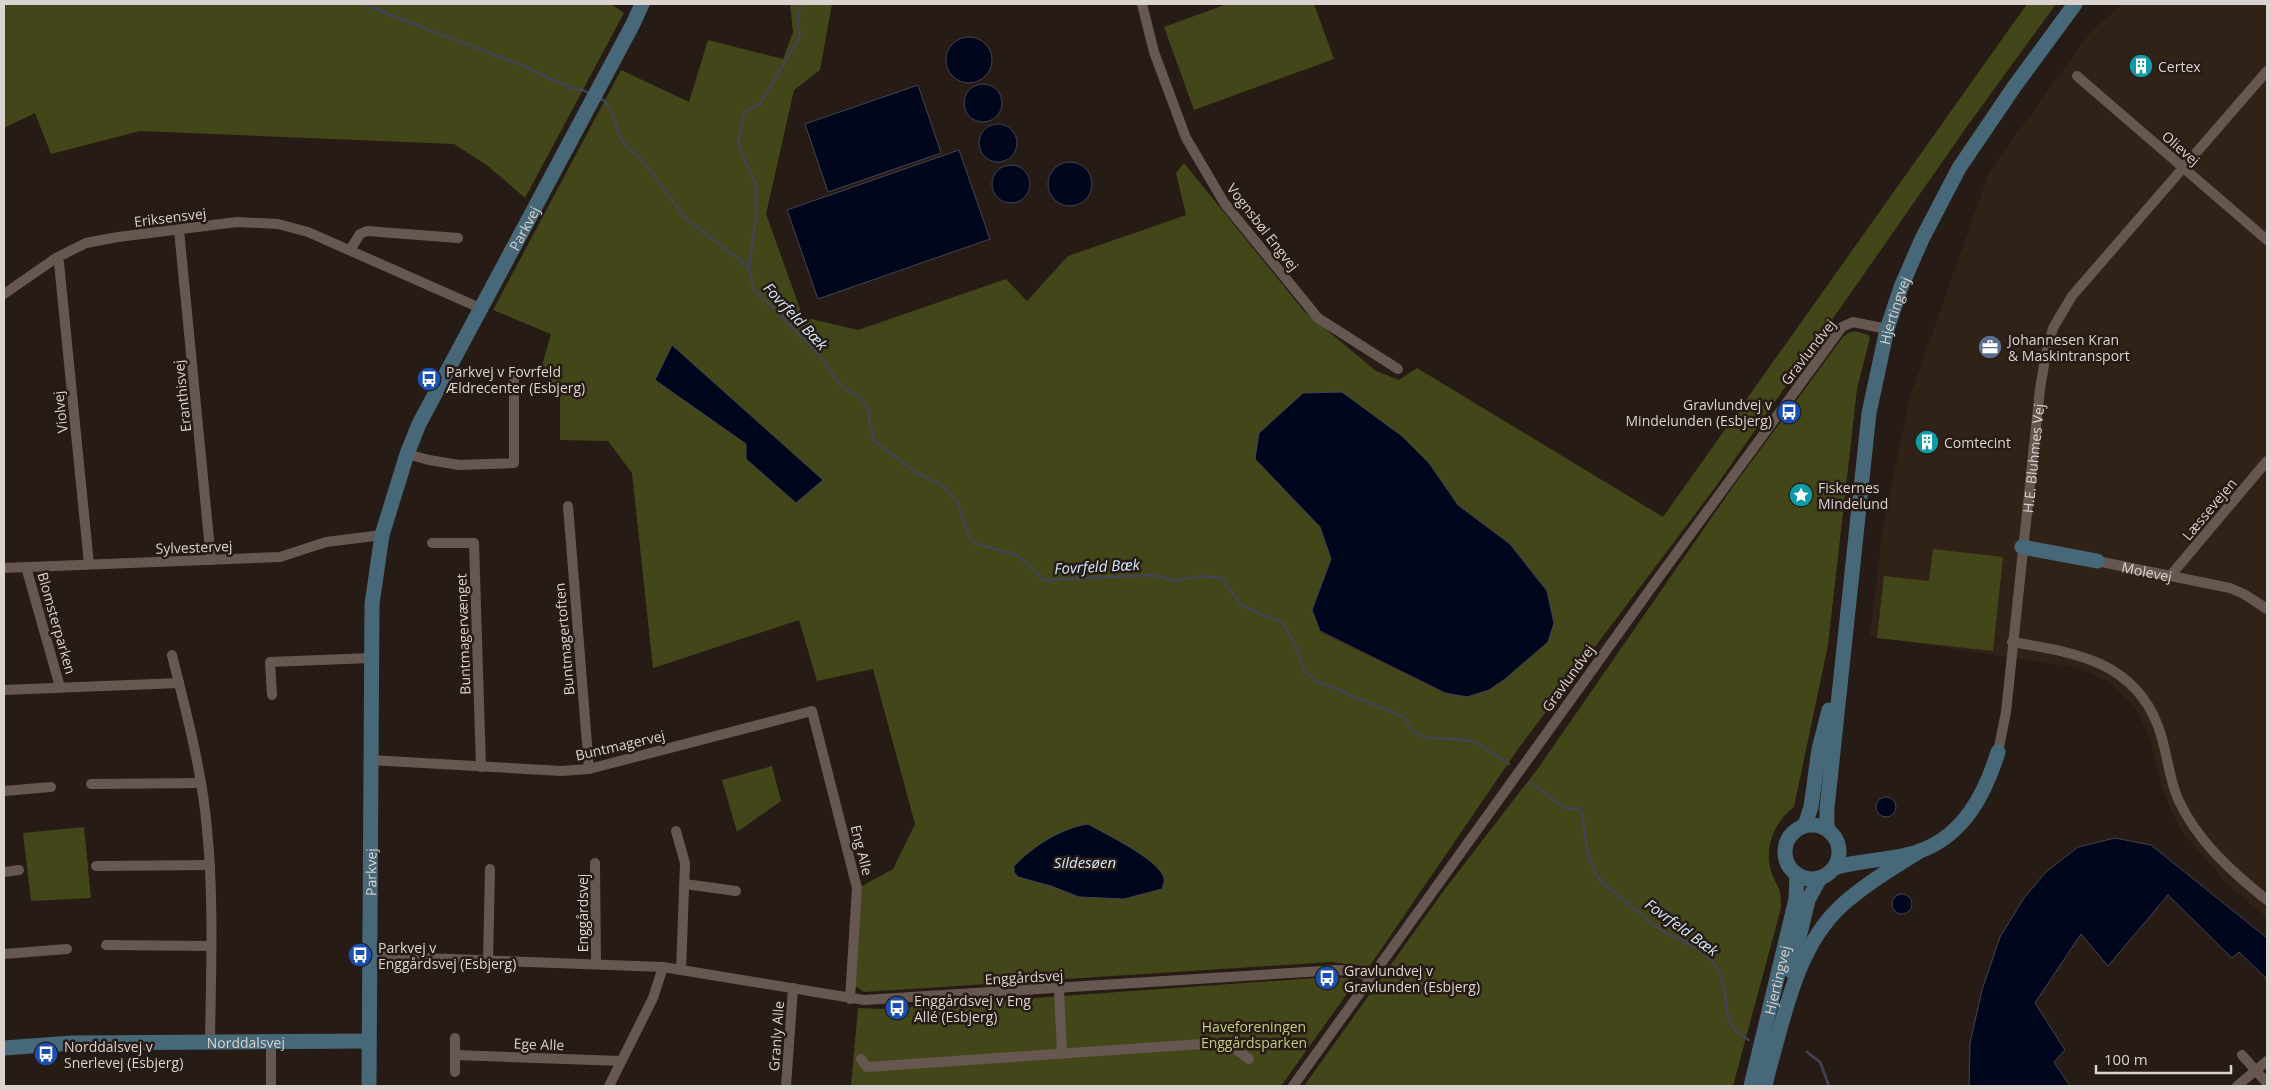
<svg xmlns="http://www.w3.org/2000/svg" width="2271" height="1090" viewBox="0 0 2271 1090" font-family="'Open Sans',sans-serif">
	<rect width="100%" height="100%" fill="#271b15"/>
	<polygon fill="#312217" points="2123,4 2267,4 2267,918 2225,882 2179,828 2162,789 2151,742 2135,707 2110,683 2079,668 1870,636 1883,526 1910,396 1989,172 2092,30"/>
	<g fill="#434619" fill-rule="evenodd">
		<polygon points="4,4 611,4 624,13 525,198 488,166 454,144 140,131 51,154 35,113 4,128"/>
		<path d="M790,4H832L820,70L794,90L766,214L803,317L858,330L1006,279L1027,301L1068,256L1186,215L1176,173L1184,163L1304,311L1376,371L1399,380L1417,368L1663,517L2027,4H2056L1968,125L1714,489L1518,749L1369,967L1331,962L864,992L855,986L862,886L893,869L915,824L873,669L817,681L799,620L653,668L632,473L608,441L560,440V392L541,369L551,334L493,310L621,70L689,102L708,40L783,59L793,32ZM1429,463L1458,505L1510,544L1547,591L1548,642L1505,679L1489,690L1445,693L1320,632L1312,610L1331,559L1320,526Z"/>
		<polygon points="1227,4 1314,4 1334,59 1194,110 1164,27"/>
		<path d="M1855,331L1868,335L1870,338L1857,389L1828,645L1794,807C1774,822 1763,849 1772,874C1779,891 1781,887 1781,908L1733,1086H1304L1445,889L1539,767L1732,488L1843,337L1848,333Z"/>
		<polygon points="1933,549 2003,557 1993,651 1877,638 1884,576 1929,581"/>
		<polygon points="772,766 781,801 737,832 722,780"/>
		<polygon points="84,827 91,898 31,901 23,833"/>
		<polygon points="1329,977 1349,978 1354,984 1281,1086 851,1086 858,1008 880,1009"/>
	</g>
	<g fill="#00071c" stroke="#424452">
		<circle cx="969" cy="60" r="23"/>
		<circle cx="983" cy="103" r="19"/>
		<polygon points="918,85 941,153 828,192 805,124"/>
		<circle cx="998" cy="143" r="19"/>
		<polygon points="959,150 990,239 818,299 787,210"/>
		<circle cx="1070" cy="184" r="22"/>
		<circle cx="1011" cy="184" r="19"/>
		<polygon points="672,345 823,480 796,503 746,459 746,444 655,380"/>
		<polygon points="1342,392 1402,436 1429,463 1458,505 1510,544 1547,591 1554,623 1548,642 1505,679 1489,690 1467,697 1445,693 1320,631 1312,610 1331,559 1320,527 1255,459 1259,433 1303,393"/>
		<circle cx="1886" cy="807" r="10"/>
		<path d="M1088,824C1104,833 1160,860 1164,878C1165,881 1163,885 1162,889L1124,899L1079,897L1051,886L1018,877L1014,872V866C1032,847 1061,828 1088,824Z"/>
		<polygon points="2115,838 2151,845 2267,938 2267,979 2239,952 2232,958 2168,895 2108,966 2081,934 2035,1003 2065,1050 2054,1062 2070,1086 1969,1086 1970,1043 1982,990 2000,937 2024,898 2046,872 2078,847"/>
		<circle cx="1902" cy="904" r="10"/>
	</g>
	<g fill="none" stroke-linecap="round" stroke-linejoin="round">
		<g stroke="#424452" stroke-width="2.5">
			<polyline points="363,4 530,69 573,89 583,90 590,94"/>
			<polyline points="600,99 605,101 613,115 621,140 642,160 685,218 749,267 753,288 815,350 843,388 859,396 870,411 869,422 874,441 914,471 943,486 957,501 969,536 974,543 1017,555 1044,580 1154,575 1173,581 1201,576 1222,578 1241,605 1283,623 1298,651 1304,671 1316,681 1404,717 1412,731 1426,738 1456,739 1475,742 1509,764"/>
			<polyline points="749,267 756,216 756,185 738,145 744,112 760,104 800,36 797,14 802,4"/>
			<path d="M1530,782L1565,808L1581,809C1585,830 1586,858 1597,876C1602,883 1652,924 1661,930C1679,940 1700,946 1713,962C1737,991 1711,1019 1749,1040"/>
			<polyline points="1807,1052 1820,1062 1829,1086"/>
		</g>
		<g stroke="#665851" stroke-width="10">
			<polyline points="1142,4 1154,52 1186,138 1225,204 1318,318 1398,369"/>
			<polyline points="2077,76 2267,240"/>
			<polyline points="179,230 211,560"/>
			<polyline points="350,250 360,234 367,231 458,238"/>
			<polyline points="56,258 59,263 89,564"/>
			<polyline points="4,294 56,258 86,243 118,237 237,222 278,224 308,232 480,308"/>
			<polyline points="407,454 429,460 459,465 514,463 514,374"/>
			<polyline points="568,506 589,769"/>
			<polyline points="432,543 474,543 481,767"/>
			<path id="s1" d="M2097,561L2230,588L2244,594L2267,609"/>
			<polyline points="26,567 60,687"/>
			<polyline points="4,568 280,557 326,542 382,535"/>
			<polyline points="2171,575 2267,461"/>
			<path d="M2012,642C2072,652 2133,660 2158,726C2167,749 2168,776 2178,799C2197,841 2232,872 2267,900"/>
			<path d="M172,655C186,712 202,770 207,829C214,899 211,971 210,1041"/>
			<polyline points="4,690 179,683"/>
			<polyline points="272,695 270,662 371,658"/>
			<path id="s2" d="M1998,752L2006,712L2040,389L2045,359L2053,328L2072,296L2267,71"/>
			<polyline points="370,760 562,771 589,769 812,711 857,888 850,999"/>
			<polyline points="91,784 201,783"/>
			<polyline points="4,791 51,787"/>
			<polyline points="676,831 685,863 681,970"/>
			<polyline points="595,863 596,964"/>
			<polyline points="96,866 210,865"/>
			<polyline points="4,872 19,870"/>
			<polyline points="685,884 736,891"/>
			<polyline points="106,945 211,946"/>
			<polyline points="4,954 67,949"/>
			<polyline points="371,956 663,967 864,1000 1338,970 1355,971 1370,977"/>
			<polyline points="488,960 490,869"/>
			<polyline points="1059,989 1062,1052"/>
			<polyline points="455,1055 621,1061"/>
			<polyline points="2242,1055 2267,1083"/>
			<polyline points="861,1059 867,1067 1216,1043 1230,1045 1249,1059"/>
			<polyline points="455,1072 455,1038"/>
			<polyline points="271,1086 271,1041"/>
			<polyline points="609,1086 653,998 663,967"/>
			<polyline points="786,1086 793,988"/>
			<polyline points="1293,1086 1659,577 1842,327 1853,322 1887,329"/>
			<polyline points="2237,1086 2267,1061"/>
		</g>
		<g stroke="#476878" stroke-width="15">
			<polyline points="2022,547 2097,561"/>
			<circle cx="1812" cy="852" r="27"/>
			<polyline points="1805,825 1811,807 1819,749 1829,710"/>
			<path id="s3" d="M1827,829V808L1869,413L1887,329L1901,287L1922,239L1959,168L2014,87L2075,4"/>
			<path d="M1834,868C1862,859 1893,861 1920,851C1964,835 1985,794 1998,752"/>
			<polyline points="1791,971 1808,900 1820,878"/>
			<path id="s4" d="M4,1048L72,1043L369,1041"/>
			<path d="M1769,1069C1785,1013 1797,947 1841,906C1865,884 1893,868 1920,851"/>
			<path id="s5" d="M369,1086L372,604L382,535L407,454L419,424L633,24L642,4"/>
			<path id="s6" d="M1751,1086L1796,899L1797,874"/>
			<polyline points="1765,1086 1771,1059"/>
		</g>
	</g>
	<defs>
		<g id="building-disc" transform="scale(1.25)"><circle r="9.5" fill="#0f9aa8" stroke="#271b15"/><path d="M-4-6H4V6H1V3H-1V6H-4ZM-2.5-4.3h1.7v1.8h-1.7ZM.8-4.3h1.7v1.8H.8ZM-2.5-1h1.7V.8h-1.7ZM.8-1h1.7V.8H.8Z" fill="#fff"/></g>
		<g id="office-disc" transform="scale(1.25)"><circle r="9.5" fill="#5c6f8a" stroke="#271b15"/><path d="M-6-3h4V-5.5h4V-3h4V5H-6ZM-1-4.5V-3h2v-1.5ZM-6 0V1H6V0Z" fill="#fff"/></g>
		<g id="bus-disc" transform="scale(1.25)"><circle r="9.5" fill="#1a4fb4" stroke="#271b15"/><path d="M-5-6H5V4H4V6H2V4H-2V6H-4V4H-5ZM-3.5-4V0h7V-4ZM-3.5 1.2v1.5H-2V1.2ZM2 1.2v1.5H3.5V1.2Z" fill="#fff"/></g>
		<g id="sight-disc" transform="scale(1.25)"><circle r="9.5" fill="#0f9aa8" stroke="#271b15"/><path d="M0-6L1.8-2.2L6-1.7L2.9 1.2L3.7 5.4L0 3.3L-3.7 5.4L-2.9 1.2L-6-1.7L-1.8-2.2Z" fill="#fff"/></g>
	</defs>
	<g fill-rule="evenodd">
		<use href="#building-disc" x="2141" y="66"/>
		<use href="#office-disc" x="1990" y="347"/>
		<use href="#bus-disc" x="429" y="379"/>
		<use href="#bus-disc" x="1789" y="412"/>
		<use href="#building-disc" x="1927" y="442"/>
		<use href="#sight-disc" x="1801" y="495"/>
		<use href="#bus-disc" x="360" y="955"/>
		<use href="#bus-disc" x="1327" y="978"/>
		<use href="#bus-disc" x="897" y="1008"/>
		<use href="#bus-disc" x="46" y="1054"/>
	</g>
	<g text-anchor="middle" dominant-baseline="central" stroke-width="5" stroke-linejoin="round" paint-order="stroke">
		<g font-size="14" fill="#dbd3cf" stroke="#271b15" text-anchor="start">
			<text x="2158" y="66">Certex</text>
			<text x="2008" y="339">Johannesen Kran<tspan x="2008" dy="16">&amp; Maskintransport</tspan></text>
			<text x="446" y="371">Parkvej v Fovrfeld<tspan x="446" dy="16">Ældrecenter (Esbjerg)</tspan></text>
			<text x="1772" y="404" text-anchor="end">Gravlundvej v<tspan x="1772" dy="16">Mindelunden (Esbjerg)</tspan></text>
			<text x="1944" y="442">Comtecint</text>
			<text x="1818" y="487">Fiskernes<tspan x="1818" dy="16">Mindelund</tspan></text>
			<text x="378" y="947">Parkvej v<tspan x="378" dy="16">Enggårdsvej (Esbjerg)</tspan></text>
			<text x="1344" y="970">Gravlundvej v<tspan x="1344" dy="16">Gravlunden (Esbjerg)</tspan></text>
			<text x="914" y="1000">Enggårdsvej v Eng<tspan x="914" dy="16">Allé (Esbjerg)</tspan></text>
			<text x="64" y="1046">Norddalsvej v<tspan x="64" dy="16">Snerlevej (Esbjerg)</tspan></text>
		</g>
		<g font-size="14" fill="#dbd3cf" stroke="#271b15">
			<text transform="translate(2181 148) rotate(41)">Olievej</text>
			<text transform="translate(170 217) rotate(-7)">Eriksensvej</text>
			<text transform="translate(1263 227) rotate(52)">Vognsbøl Engvej</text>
			<text stroke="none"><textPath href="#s5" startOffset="891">Parkvej</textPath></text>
			<text stroke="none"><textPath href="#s3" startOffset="524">Hjertingvej</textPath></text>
			<text transform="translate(1808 352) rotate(-52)">Gravlundvej</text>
			<text transform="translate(182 396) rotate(-96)">Eranthisvej</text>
			<text transform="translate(60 412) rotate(-96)">Violvej</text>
			<text stroke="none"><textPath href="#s2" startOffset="296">H.E. Bluhmes Vej</textPath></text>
			<text transform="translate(2209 509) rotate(-50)">Læssevejen</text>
			<text transform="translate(194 547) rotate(-2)">Sylvestervej</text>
			<text stroke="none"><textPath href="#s1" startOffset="51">Molevej</textPath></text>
			<text transform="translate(57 623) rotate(74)">Blomsterparken</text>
			<text transform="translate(463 634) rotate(-92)">Buntmagervænget</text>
			<text transform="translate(564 639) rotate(-95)">Buntmagertoften</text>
			<text transform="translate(1568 678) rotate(-54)">Gravlundvej</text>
			<text transform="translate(620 745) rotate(-13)">Buntmagervej</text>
			<text transform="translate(862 850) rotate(76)">Eng Alle</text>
			<text stroke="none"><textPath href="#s5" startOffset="214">Parkvej</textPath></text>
			<text transform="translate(582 913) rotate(-90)">Enggårdsvej</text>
			<text transform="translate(1024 977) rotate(-3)">Enggårdsvej</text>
			<text stroke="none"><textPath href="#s6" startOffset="109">Hjertingvej</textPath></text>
			<text transform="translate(776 1036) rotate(-86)">Granly Alle</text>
			<text stroke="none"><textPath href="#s4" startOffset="242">Norddalsvej</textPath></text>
			<text transform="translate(539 1044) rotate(2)">Ege Alle</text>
		</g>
		<g font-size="14" fill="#c4ca7f" stroke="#271b15">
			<text x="1254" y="1026">Haveforeningen<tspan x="1254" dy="16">Enggårdsparken</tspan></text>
		</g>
		<g font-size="15" font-style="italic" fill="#d0e7fd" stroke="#271b15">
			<text transform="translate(796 316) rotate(47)">Fovrfeld Bæk</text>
			<text transform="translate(1097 566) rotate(-3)">Fovrfeld Bæk</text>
			<text x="1085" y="862">Sildesøen</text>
			<text transform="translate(1682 927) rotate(36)">Fovrfeld Bæk</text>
		</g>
	</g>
	<rect width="2271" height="1090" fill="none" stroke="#dbd3cf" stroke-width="10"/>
	<path d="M2096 1065v8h135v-8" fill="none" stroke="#dbd3cf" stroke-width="2.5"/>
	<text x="2104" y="1065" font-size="15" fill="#dbd3cf" stroke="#271b15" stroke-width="4" paint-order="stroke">100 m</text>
</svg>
